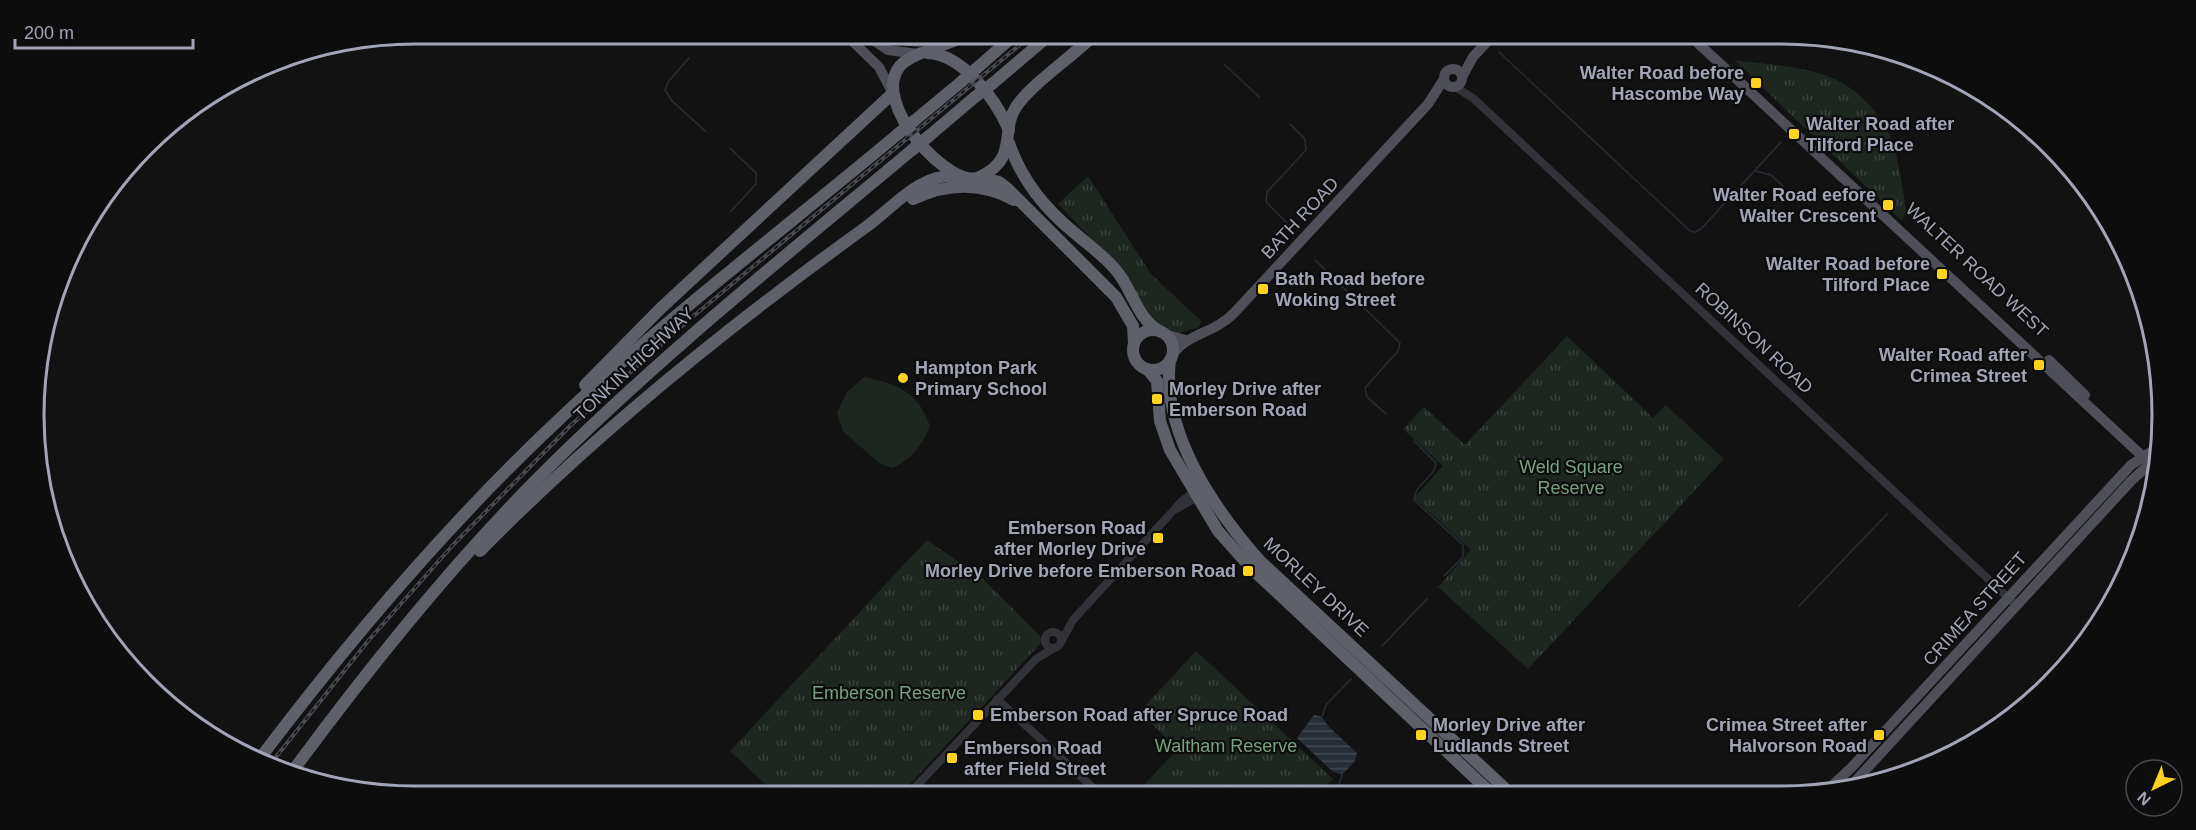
<svg xmlns="http://www.w3.org/2000/svg" width="2196" height="830" viewBox="0 0 2196 830" font-family="Arial,sans-serif">
	<defs>
		<pattern id="park-tufts" width="24" height="20" patternUnits="userSpaceOnUse" patternTransform="scale(1.5)"><rect width="24" height="20" fill="#1e2620"/><path d="M3 7l-1-3M5 7V3M7 7l1-3M15 17l-1-3M17 17v-4M19 17l1-3" fill="none" stroke="#3c423e"/></pattern>
		<pattern id="water-rules" width="6" height="5" patternUnits="userSpaceOnUse" patternTransform="scale(1.5)"><rect width="6" height="5" fill="#272e38"/><path d="M0 2.5h6" fill="none" stroke="#434953"/></pattern>
	</defs>
	<rect width="100%" height="100%" fill="#121213"/>
	<g fill="url(#park-tufts)">
		<path d="M1734,60C1802,69 1855,66 1890,136C1899,155 1902,190 1907,212L1901,220Z"/>
		<polygon points="1088,176 1151,274 1201,321 1199,327 1162,338 1156,336 1113,261 1058,204"/>
		<polygon points="1567,336 1653,418 1666,405 1724,459 1528,669 1438,587 1471,550 1414,498 1443,466 1403,429 1424,407 1465,445"/>
		<polygon points="927,540 983,579 1044,640 899,796 778,796 730,751"/>
		<polygon points="1196,651 1333,779 1317,795 1134,795 1178,749 1139,712"/>
	</g>
	<g fill="#1e2620">
		<path d="M864,377C898,384 918,392 930,426C921,446 913,458 893,468L879,463L843,431L837,413L847,392Z"/>
		<polygon points="1549,436 1560,446 1544,464 1559,448 1570,458 1551,479 1529,458"/>
	</g>
	<polygon fill="url(#water-rules)" points="1314,715 1322,717 1329,727 1357,753 1355,761 1342,775 1332,771 1297,738"/>
	<g fill="none" stroke-linecap="round" stroke-linejoin="round">
		<g stroke="#272e38" stroke-width="1.5">
			<polyline points="704,38 708,33"/>
			<polyline points="1499,52 1690,231 1695,232 1701,229 1781,142"/>
			<polyline points="689,58 668,82 665,90 672,101 705,131"/>
			<polyline points="1224,64 1259,97"/>
			<polyline points="730,148 756,173 756,184 731,211"/>
			<polyline points="1756,171 1771,175 1783,186"/>
			<polyline points="1287,223 1266,202 1267,192 1306,150 1305,139 1290,124"/>
			<polyline points="1315,260 1400,343 1398,351 1365,388 1367,397 1386,414"/>
			<path d="M1414,441L1436,463C1435,478 1415,483 1414,500L1463,545V557L1444,576"/>
			<polyline points="1799,606 1888,513"/>
			<polyline points="1382,646 1427,599"/>
			<polyline points="1322,717 1326,705 1351,679"/>
			<polyline points="1329,795 1339,784 1342,775"/>
		</g>
		<g stroke="#323339" stroke-width="8">
			<polyline points="1455,87 1473,98 2017,606"/>
			<polyline points="1176,509 1201,495"/>
			<circle cx="1053" cy="640" r="8"/>
			<polyline points="1061,642 1073,620 1182,501 1198,489"/>
			<polyline points="997,699 1101,795"/>
			<polyline points="907,796 1036,659 1054,648"/>
		</g>
		<g stroke="#4e4f58" stroke-width="10">
			<polyline points="844,33 879,67 892,92"/>
			<polyline points="863,33 888,50 918,54"/>
			<polyline points="1687,33 2153,466"/>
			<circle cx="1453" cy="78" r="9"/>
			<polyline points="1462,77 1473,57 1495,33"/>
			<polyline points="1167,335 1186,340"/>
			<path d="M1172,356C1186,333 1214,334 1234,313L1428,104L1444,79"/>
			<polyline points="2049,360 2085,395"/>
			<polyline points="1848,789 2131,481 2153,461"/>
			<polyline points="1823,794 1851,768 2131,465 2154,450"/>
		</g>
		<g stroke="#5e606a" stroke-width="12">
			<path d="M880,33C905,43 929,43 954,33"/>
			<path d="M970,33C950,46 913,51 900,66C869,103 951,191 980,177C1019,158 1000,132 1016,107C1031,84 1075,55 1096,33"/>
			<path d="M927,53C963,54 996,100 1009,130"/>
			<polyline points="977,68 1017,33"/>
			<polyline points="992,84 1052,33"/>
			<polyline points="914,121 961,82"/>
			<polyline points="929,136 975,97"/>
			<path d="M1009,143C1022,181 1045,209 1077,235C1090,246 1104,256 1115,269C1133,289 1136,319 1161,332"/>
			<polyline points="980,177 999,182 1008,189 1116,297 1133,326 1134,343"/>
			<path d="M913,199C947,183 981,182 1014,200"/>
			<circle cx="1153" cy="350" r="20"/>
			<path d="M1170,360C1161,433 1215,510 1260,561L1511,794"/>
			<polyline points="1147,369 1157,381 1160,421 1170,450 1218,531 1252,569 1492,794"/>
			<polyline points="585,385 661,308 892,94"/>
			<path d="M480,551C598,431 730,325 866,227C894,207 920,172 959,176"/>
			<path d="M261,757C354,634 455,516 568,411C673,313 788,226 898,134"/>
			<path d="M292,772C367,670 447,570 537,479C654,361 784,257 912,150"/>
		</g>
		<g stroke="#494a52" stroke-width="4">
			<polyline id="rail" points="272,762 368,641 453,545 570,426 690,319 1034,33"/>
		</g>
		<use href="#rail" stroke="#0d0d0e" stroke-width="1.5" stroke-dasharray="4.5" stroke-linecap="butt"/>
		<g stroke="#5e606a" stroke-width="12">
			<polyline points="961,82 977,68"/>
			<polyline points="975,97 992,84"/>
			<polyline points="898,134 914,121"/>
			<polyline points="912,150 929,136"/>
		</g>
	</g>
	<g fill="#ffd21e" stroke="#0d0d0e" stroke-width="2">
		<rect x="1750" y="77" width="12" height="12" rx="3"/>
		<rect x="1788" y="128" width="12" height="12" rx="3"/>
		<rect x="1882" y="199" width="12" height="12" rx="3"/>
		<rect x="1936" y="268" width="12" height="12" rx="3"/>
		<rect x="1257" y="283" width="12" height="12" rx="3"/>
		<rect x="2033" y="359" width="12" height="12" rx="3"/>
		<circle cx="903" cy="378" r="6"/>
		<rect x="1151" y="393" width="12" height="12" rx="3"/>
		<rect x="1152" y="532" width="12" height="12" rx="3"/>
		<rect x="1242" y="565" width="12" height="12" rx="3"/>
		<rect x="972" y="709" width="12" height="12" rx="3"/>
		<rect x="1415" y="729" width="12" height="12" rx="3"/>
		<rect x="1873" y="729" width="12" height="12" rx="3"/>
		<rect x="946" y="752" width="12" height="12" rx="3"/>
	</g>
	<g text-anchor="middle" dominant-baseline="central" stroke-width="4.5" stroke-linejoin="round" paint-order="stroke">
		<g font-size="18" font-weight="bold" fill="#a2a5b5" stroke="#0d0d0e" text-anchor="end">
			<text x="1744" y="73">Walter Road before<tspan x="1744" dy="21">Hascombe Way</tspan></text>
			<text x="1806" y="124" text-anchor="start">Walter Road after<tspan x="1806" dy="21">Tilford Place</tspan></text>
			<text x="1876" y="195">Walter Road eefore<tspan x="1876" dy="21">Walter Crescent</tspan></text>
			<text x="1930" y="264">Walter Road before<tspan x="1930" dy="21">Tilford Place</tspan></text>
			<text x="1275" y="279" text-anchor="start">Bath Road before<tspan x="1275" dy="21">Woking Street</tspan></text>
			<text x="2027" y="355">Walter Road after<tspan x="2027" dy="21">Crimea Street</tspan></text>
			<text x="915" y="368" text-anchor="start">Hampton Park<tspan x="915" dy="21">Primary School</tspan></text>
			<text x="1169" y="389" text-anchor="start">Morley Drive after<tspan x="1169" dy="21">Emberson Road</tspan></text>
			<text x="1146" y="528">Emberson Road<tspan x="1146" dy="21">after Morley Drive</tspan></text>
			<text x="1236" y="571">Morley Drive before Emberson Road</text>
			<text x="990" y="715" text-anchor="start">Emberson Road after Spruce Road</text>
			<text x="1433" y="725" text-anchor="start">Morley Drive after<tspan x="1433" dy="21">Ludlands Street</tspan></text>
			<text x="1867" y="725">Crimea Street after<tspan x="1867" dy="21">Halvorson Road</tspan></text>
			<text x="964" y="748" text-anchor="start">Emberson Road<tspan x="964" dy="21">after Field Street</tspan></text>
		</g>
		<g font-size="18" fill="#a2a5b5" stroke="#0d0d0e">
			<text transform="translate(1300 218) rotate(-47)">BATH ROAD</text>
			<text transform="translate(1977 270) rotate(43)">WALTER ROAD WEST</text>
			<text transform="translate(1754 338) rotate(43)">ROBINSON ROAD</text>
			<text transform="translate(634 364) rotate(-43)">TONKIN HIGHWAY</text>
			<text transform="translate(1316 587) rotate(43)">MORLEY DRIVE</text>
			<text transform="translate(1975 609) rotate(-48)">CRIMEA STREET</text>
		</g>
		<g font-size="18" fill="#77a27f" stroke="#0d0d0e">
			<text x="1571" y="467">Weld Square<tspan x="1571" dy="21">Reserve</tspan></text>
			<text x="889" y="693">Emberson Reserve</text>
			<text x="1226" y="746">Waltham Reserve</text>
		</g>
	</g>
	<path d="M0 0H2196V830H0ZM415 44H1781A371 371 0 0 1 2152 415V415A371 371 0 0 1 1781 786H415A371 371 0 0 1 44 415V415A371 371 0 0 1 415 44Z" fill="#0d0d0e" fill-rule="evenodd"/>
	<path fill="none" stroke="#a2a5b5" stroke-width="3" d="M415 44H1781A371 371 0 0 1 2152 415V415A371 371 0 0 1 1781 786H415A371 371 0 0 1 44 415V415A371 371 0 0 1 415 44Z"/>
	<g transform="translate(2154 788) rotate(223)"><circle r="28" fill="#0d0d0e" stroke="#494a51" stroke-width="1.5"/>
	<path d="M0-4.5L10 22L0 15L-10 22Z" fill="#ffd21e"/>
	<text y="-9" font-size="16" font-weight="bold" text-anchor="middle" fill="#a2a5b5">N</text>
	</g>
	<path d="M15 39v9h178v-9" fill="none" stroke="#a2a5b5" stroke-width="3"/>
	<text x="24" y="39" font-size="18" fill="#a2a5b5" stroke="#0d0d0e" stroke-width="4.5" paint-order="stroke">200 m</text>
</svg>
